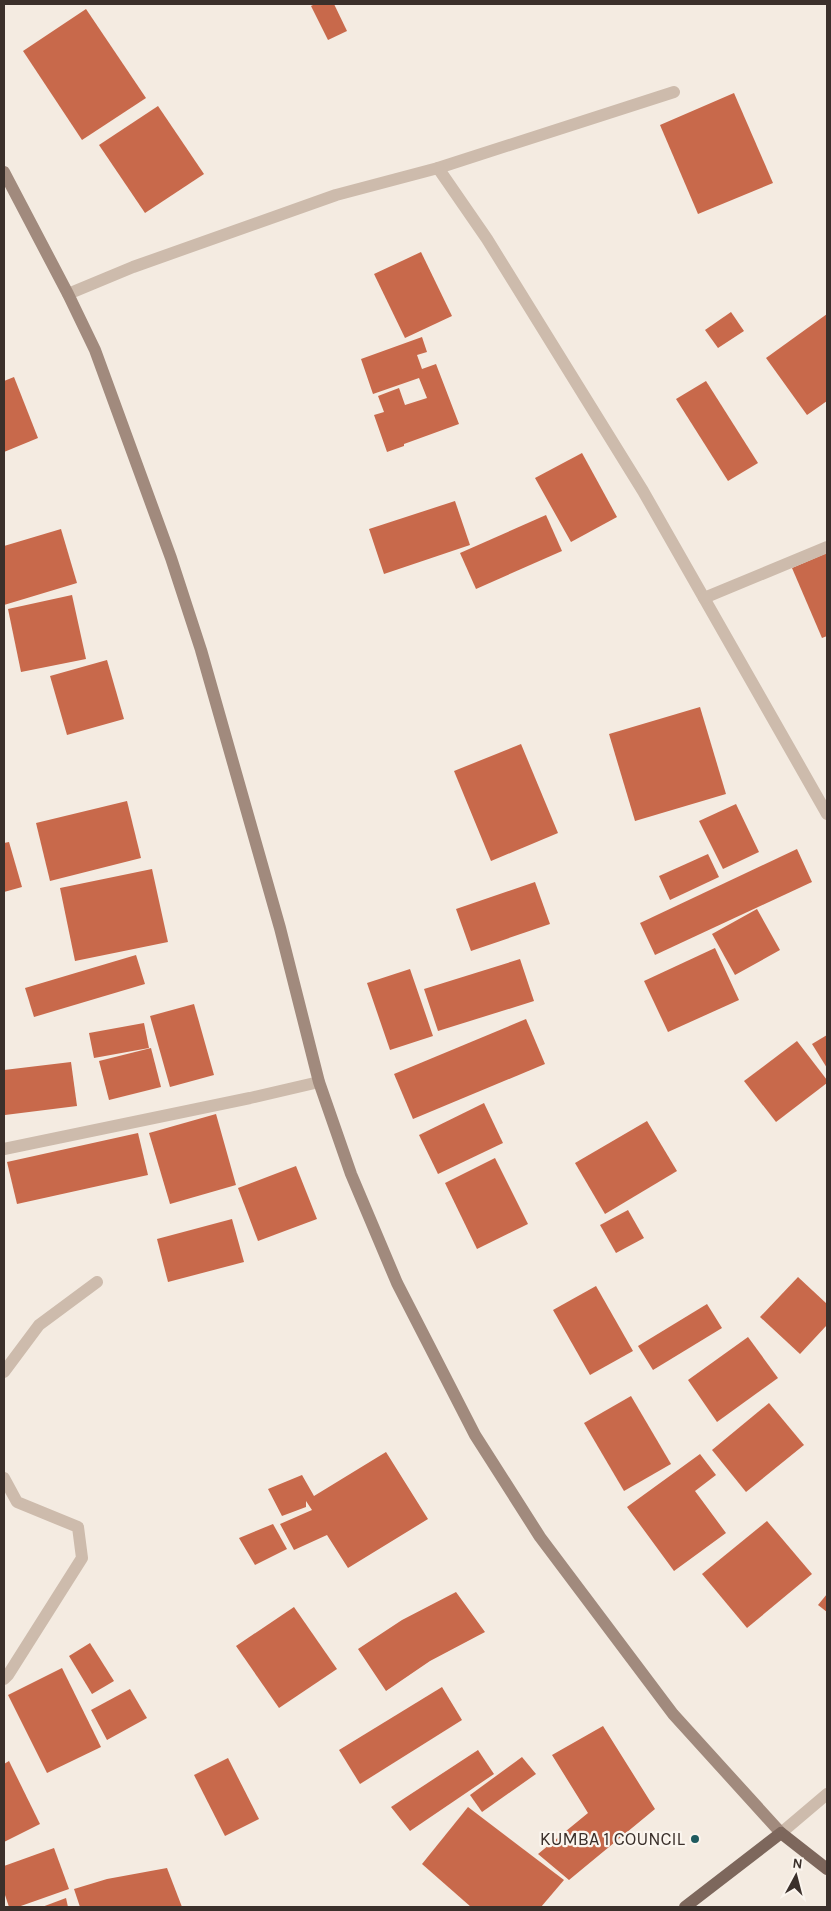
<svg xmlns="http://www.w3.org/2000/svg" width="831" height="1911" viewBox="0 0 831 1911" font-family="Karla,sans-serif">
	<rect width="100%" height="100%" fill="#f4ebe1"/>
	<g fill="#c8694b">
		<polygon points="315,4 334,4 347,31 328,40 311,6"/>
		<polygon points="86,9 146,98 82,140 23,51"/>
		<polygon points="734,93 773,183 698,214 660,125"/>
		<polygon points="158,106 204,174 145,213 99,145"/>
		<polygon points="421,252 452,316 405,338 374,274"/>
		<polygon points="731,312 744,331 718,348 705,330"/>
		<polygon points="827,314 827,401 807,415 766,358"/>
		<polygon points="422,337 427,352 417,355 422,369 436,364 459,424 404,444 404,446 387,452 374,415 384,412 378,396 399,388 405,405 427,398 419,378 373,394 361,359"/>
		<polygon points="14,377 38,438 4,452 4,381"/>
		<polygon points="706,381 758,463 728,481 676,399"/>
		<polygon points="582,453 617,517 571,542 535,478"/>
		<polygon points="455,501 470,545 384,574 369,529"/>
		<polygon points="546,515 562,551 476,589 460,553"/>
		<polygon points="61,529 77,583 4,605 4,546"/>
		<polygon points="827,553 827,636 822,638 792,568"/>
		<polygon points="72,595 86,659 21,672 8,609"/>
		<polygon points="107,660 124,719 67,735 50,676"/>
		<polygon points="700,707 726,794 635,821 609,734"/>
		<polygon points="521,744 558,833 491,861 454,771"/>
		<polygon points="127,801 141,858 50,881 36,823"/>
		<polygon points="736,804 759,852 723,869 699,821"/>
		<polygon points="9,842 22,887 4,892 4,843"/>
		<polygon points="797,849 812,882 655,955 640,923"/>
		<polygon points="708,854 719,877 670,900 659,876"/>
		<polygon points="152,869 168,942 75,961 60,888"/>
		<polygon points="535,882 550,924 471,951 456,909"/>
		<polygon points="757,909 780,950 735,975 712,934"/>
		<polygon points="715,948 739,1000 668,1032 644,981"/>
		<polygon points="136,955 145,984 34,1017 25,988"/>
		<polygon points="520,959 534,1001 438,1031 424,989"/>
		<polygon points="410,969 433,1036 390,1050 367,983"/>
		<polygon points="194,1004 214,1075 170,1087 150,1016"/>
		<polygon points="526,1019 545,1064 413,1119 394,1074"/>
		<polygon points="144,1023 149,1048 94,1058 89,1033"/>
		<polygon points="827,1035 827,1068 812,1044"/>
		<polygon points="797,1041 827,1080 827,1083 776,1122 744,1081"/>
		<polygon points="151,1048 161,1087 109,1100 99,1061"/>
		<polygon points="71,1062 77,1106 5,1115 4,1070"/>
		<polygon points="484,1103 503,1143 438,1174 419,1135"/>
		<polygon points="216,1114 236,1185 170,1204 149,1133"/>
		<polygon points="647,1121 677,1171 605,1214 575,1163"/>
		<polygon points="138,1133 148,1175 17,1204 7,1162"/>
		<polygon points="495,1158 528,1224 477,1249 445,1183"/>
		<polygon points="296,1166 317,1219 258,1241 238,1188"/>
		<polygon points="628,1210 644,1238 616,1253 600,1225"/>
		<polygon points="232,1219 244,1262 168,1282 157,1239"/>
		<polygon points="798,1277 827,1304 827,1325 800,1354 760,1317"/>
		<polygon points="596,1286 633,1351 590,1375 553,1310"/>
		<polygon points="707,1304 722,1328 653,1370 638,1346"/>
		<polygon points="748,1337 778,1378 717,1422 688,1380"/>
		<polygon points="631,1396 671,1464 624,1491 584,1423"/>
		<polygon points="769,1403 804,1445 746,1492 712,1450"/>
		<polygon points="386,1452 428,1519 348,1568 327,1535 294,1550 280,1524 312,1510 306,1501 306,1507 282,1516 268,1489 302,1475 314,1496"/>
		<polygon points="700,1454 716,1475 695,1491 726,1533 674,1571 627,1507"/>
		<polygon points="767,1521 812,1574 747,1628 702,1574"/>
		<polygon points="273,1524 287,1549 255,1565 239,1538"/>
		<polygon points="456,1592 485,1632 430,1661 386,1691 358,1649 402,1620"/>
		<polygon points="827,1594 827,1612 818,1605"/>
		<polygon points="294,1607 337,1669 279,1708 236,1646"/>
		<polygon points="90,1643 114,1681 92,1694 69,1656"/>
		<polygon points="62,1668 101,1747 47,1773 8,1695"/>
		<polygon points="442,1687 462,1720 360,1784 339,1750"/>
		<polygon points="130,1689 147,1718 107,1740 91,1710"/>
		<polygon points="603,1726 655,1809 569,1880 538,1854 588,1813 552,1755"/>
		<polygon points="478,1750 494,1774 410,1831 391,1807"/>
		<polygon points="522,1757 536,1774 482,1812 470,1795"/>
		<polygon points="228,1758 259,1819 225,1836 194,1775"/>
		<polygon points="9,1761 40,1824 4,1842 4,1764"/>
		<polygon points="468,1807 564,1880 541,1907 471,1907 422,1864"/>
		<polygon points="54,1848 69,1889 18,1907 9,1907 4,1892 4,1866"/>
		<polygon points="167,1868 182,1907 80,1907 74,1889 107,1879"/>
		<polygon points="66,1898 68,1907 42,1907"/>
	</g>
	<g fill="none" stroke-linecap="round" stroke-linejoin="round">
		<g stroke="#cdbbac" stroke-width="12">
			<polyline points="438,168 674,92"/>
			<polyline points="68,294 133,267 336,195 438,168 487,239 643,491 827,814"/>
			<polyline points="704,598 827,547"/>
			<polyline points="4,1149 250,1098 319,1082"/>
			<polyline points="4,1372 39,1325 97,1282"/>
			<polyline points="4,1478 17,1502 78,1527 82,1558 8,1675 4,1679"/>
			<polyline points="781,1833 827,1794"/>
		</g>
		<polyline stroke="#a18a7d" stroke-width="12" points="4,172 68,294 95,350 171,558 201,650 280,928 319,1082 351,1174 397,1283 475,1435 540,1537 673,1714 781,1833"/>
		<polyline stroke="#7d675c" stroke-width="12" points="685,1907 781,1833 827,1869"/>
	</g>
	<circle fill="#1f5a5e" stroke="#fbf5ee" stroke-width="2" cx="695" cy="1839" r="5"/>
	<g text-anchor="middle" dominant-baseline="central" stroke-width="4.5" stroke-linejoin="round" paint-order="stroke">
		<g font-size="18" fill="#3b302b" stroke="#fbf5ee" text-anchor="end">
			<text x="685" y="1839">KUMBA 1 COUNCIL</text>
		</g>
	</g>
	<rect width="831" height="1911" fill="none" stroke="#3b302b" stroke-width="10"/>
	<g transform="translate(796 1876) rotate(7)" stroke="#fbf5ee" stroke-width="4" paint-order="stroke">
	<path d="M0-4L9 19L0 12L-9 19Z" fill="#3b302b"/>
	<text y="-8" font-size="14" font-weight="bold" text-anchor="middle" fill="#3b302b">N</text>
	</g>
</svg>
